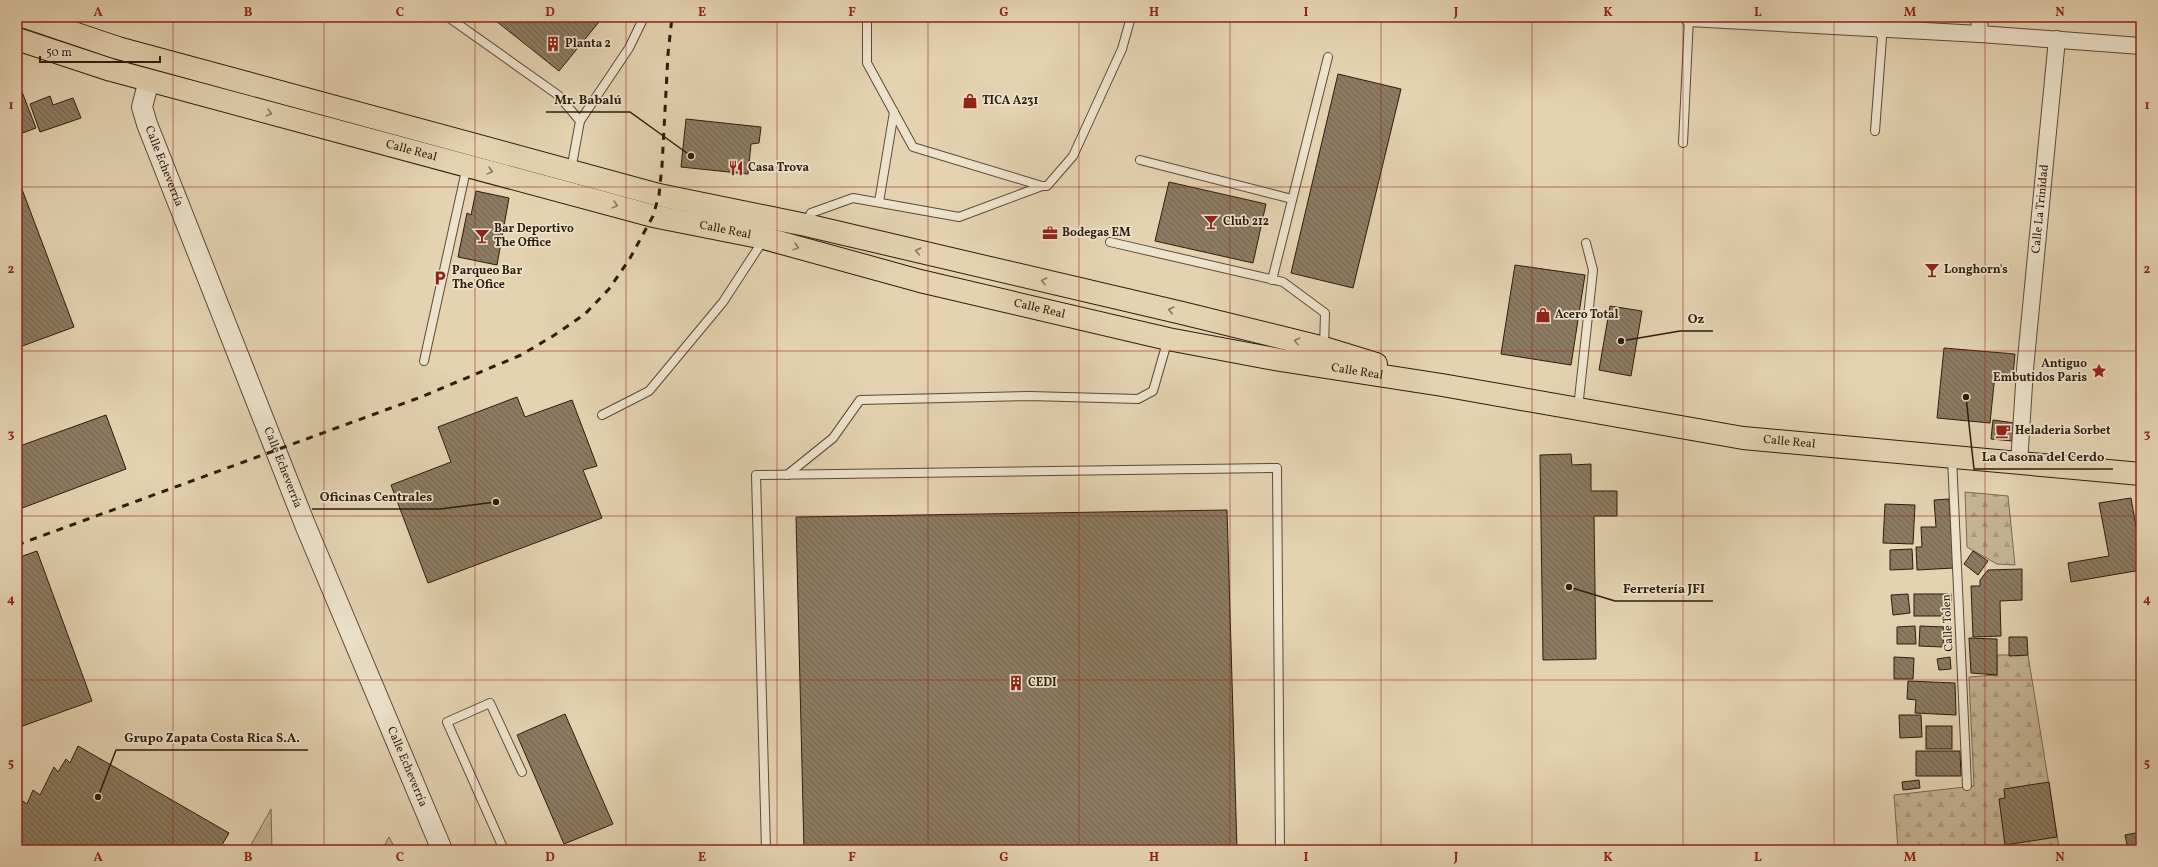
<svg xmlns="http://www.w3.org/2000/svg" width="2158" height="867" viewBox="0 0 2158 867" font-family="Vollkorn,serif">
	<defs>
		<pattern id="grass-tufts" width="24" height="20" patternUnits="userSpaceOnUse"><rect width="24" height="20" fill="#c5b395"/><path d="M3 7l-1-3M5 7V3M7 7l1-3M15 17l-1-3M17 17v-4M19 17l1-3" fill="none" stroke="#aa997f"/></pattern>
		<pattern id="forest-firs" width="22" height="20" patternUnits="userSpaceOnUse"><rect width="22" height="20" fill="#c5b395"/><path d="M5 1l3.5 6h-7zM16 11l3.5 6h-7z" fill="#aa997f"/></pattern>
		<pattern id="building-back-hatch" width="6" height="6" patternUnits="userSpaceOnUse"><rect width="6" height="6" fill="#8c7b62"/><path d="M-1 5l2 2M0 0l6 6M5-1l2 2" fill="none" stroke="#73644f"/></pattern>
	</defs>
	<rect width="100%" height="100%" fill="#e4d2b1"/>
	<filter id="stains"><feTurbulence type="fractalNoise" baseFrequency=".005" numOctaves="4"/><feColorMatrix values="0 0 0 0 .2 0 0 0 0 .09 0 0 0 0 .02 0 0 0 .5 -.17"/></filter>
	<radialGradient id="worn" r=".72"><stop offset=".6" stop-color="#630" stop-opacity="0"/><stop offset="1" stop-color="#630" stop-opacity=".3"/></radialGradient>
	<polygon fill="url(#grass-tufts)" stroke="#796851" points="271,809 272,850 248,850"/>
	<g fill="url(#forest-firs)" stroke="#796851">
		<polygon points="1965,492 2008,496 2015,565 1997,564 1967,547"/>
		<polygon points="1997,655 2028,655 2059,847 2019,850 1898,850 1894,795 1974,786 1969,677 1997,675"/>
	</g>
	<polygon fill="#c5b395" stroke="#796851" points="389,837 396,850 382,850"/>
	<g fill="url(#building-back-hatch)" stroke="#2d1c0d">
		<polygon points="491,17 603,17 559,71"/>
		<polygon points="1802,17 1863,17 1864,21"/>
		<polygon points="1338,74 1401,89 1353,288 1291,273"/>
		<polygon points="17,79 36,128 17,135"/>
		<polygon points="50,96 53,105 73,98 81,118 40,132 30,104"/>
		<polygon points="686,119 761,127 759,143 751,144 748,174 681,167"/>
		<polygon points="17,176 74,327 17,348"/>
		<polygon points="1169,182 1266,204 1253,263 1155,241"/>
		<polygon points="476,191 509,198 497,265 458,257 467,213 471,215"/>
		<polygon points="1515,265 1585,275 1571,365 1501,354"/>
		<polygon points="1610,306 1642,311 1631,376 1599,370"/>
		<polygon points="1944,348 2015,354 2013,376 1995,374 1990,423 1937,418"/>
		<polygon points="517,397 525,417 572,400 597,466 583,470 602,518 428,583 391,485 451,462 438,427"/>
		<polygon points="106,415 126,469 17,510 17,447"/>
		<polygon points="1993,420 2015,423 2013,441 1991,439"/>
		<polygon points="1571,454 1572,465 1591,464 1591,491 1617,491 1617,516 1594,516 1596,659 1543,660 1540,455"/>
		<polygon points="2131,498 2141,555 2141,570 2071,582 2068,563 2109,556 2099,503"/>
		<polygon points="1949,499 1954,568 1917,570 1916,547 1922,547 1921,527 1936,527 1934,500"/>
		<polygon points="1885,504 1915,505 1913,544 1883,543"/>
		<polygon points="1227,510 1237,850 804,850 796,517"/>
		<polygon points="1912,549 1913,569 1890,570 1890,550"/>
		<polygon points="37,551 92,701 17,728 17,558"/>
		<polygon points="1973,551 1988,561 1978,575 1964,564"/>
		<polygon points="2022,569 2022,600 2000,601 2001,636 1973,637 1971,586 1980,586 1980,580 1988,570"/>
		<polygon points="1908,594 1910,613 1893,615 1891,595"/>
		<rect x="1914" y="594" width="37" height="22"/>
		<polygon points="1915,626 1916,644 1897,644 1897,627"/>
		<polygon points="1920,626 1944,627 1943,647 1919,646"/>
		<polygon points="2009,637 2027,637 2028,655 2009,656"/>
		<polygon points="1969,638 1997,639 1997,675 1971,673"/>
		<polygon points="1894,657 1914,658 1913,679 1894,679"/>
		<polygon points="1950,657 1951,669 1939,670 1937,659"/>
		<polygon points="1908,681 1955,683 1956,715 1915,713 1916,700 1907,699"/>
		<polygon points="565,714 613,824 564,844 517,735"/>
		<polygon points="1899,715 1921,715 1922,737 1900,738"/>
		<rect x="1926" y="726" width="26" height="23"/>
		<polygon points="78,746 229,833 219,850 17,850 17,806 20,799 27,804 33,790 40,795 54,767 58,772 66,759 70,763"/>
		<polygon points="1916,751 1960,751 1961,776 1916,776"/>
		<polygon points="1919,780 1920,788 1903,790 1902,782"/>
		<polygon points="2049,782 2057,837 2005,845 1999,799 2005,798 2004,789"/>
		<polygon points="2141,832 2141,846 2128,849 2125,835"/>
	</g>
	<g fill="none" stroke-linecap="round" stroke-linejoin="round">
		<g stroke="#5b4a36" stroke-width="10">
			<g id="service">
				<polyline points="448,17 558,95 580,121 571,170"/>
				<polyline points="867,17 867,63 913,147 1042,186 1047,186 1073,156 1122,49 1131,17"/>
				<polyline points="580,121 629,48 644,17"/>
				<polyline points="1875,131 1882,38 1878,30"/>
				<polyline points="1683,143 1689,18"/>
				<polyline points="1140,160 1292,199"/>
				<polyline points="879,202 894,112"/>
				<polyline points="806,224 811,213 853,198 959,217 1042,186"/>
				<polyline points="1110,242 1283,282 1325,313 1324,347"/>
				<polyline points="1272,280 1328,57"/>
				<polyline points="424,361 467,166"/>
				<polyline points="1578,408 1593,270 1586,243"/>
				<polyline points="602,415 649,391 723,302 764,239"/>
				<polyline points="1952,458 1967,786"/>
				<polyline points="787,475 833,438 860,400 1030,396 1138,399 1153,391 1168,339"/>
				<polyline points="504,850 447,722 490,703 522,772"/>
				<polyline points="766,850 756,475 1277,468 1280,850"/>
			</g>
		</g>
		<g stroke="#5b4a36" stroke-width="18">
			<g id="minor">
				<polyline points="1979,17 1980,34"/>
				<polyline points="1689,18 1980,34 2141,46"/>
				<path id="s1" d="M2019,464L2025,369L2057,39"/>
			</g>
		</g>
		<g stroke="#5b4a36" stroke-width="22">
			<g id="tertiary">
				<path id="s2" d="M149,80L142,107L147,124L306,527L442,850"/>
			</g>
		</g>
		<g stroke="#2d1c0d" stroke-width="24">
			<g id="primary">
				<polyline points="26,17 118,48 659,195 806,225 1182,313 1324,348 1376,364"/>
				<path id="s3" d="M17,39L111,70L653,216L764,238L920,281L1168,339L1280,360L1442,385L1743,438L2141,474"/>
			</g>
		</g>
		<use href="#service" stroke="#ede2cc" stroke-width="8"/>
		<use href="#minor" stroke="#ede2cc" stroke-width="16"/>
		<use href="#tertiary" stroke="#ede2cc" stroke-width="20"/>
		<use href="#primary" stroke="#e4d2b1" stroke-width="22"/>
		<polyline stroke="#2d1c0d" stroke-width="3" stroke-dasharray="7 7" stroke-linecap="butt" points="17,545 421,397 521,355 553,336 585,314 609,289 629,260 653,216 659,195 662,166 668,54 672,17"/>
	</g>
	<defs><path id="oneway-chevron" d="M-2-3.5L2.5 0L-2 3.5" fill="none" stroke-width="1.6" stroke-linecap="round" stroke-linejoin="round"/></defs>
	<g stroke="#88775f">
		<use href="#oneway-chevron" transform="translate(269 113) rotate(15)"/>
		<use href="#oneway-chevron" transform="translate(490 171) rotate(15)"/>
		<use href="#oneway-chevron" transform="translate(615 205) rotate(15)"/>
		<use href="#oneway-chevron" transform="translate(796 247) rotate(15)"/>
		<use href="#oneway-chevron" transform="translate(918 251) rotate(-167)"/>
		<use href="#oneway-chevron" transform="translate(1044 281) rotate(-167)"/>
		<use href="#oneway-chevron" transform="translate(1171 310) rotate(-167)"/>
		<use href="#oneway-chevron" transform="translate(1297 341) rotate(-166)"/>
	</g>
	<path fill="none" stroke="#8f2418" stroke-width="1" stroke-opacity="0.55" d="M173,17V850M324,17V850M475,17V850M626,17V850M777,17V850M928,17V850M1079,17V850M1230,17V850M1381,17V850M1532,17V850M1683,17V850M1834,17V850M1985,17V850M17,187H2141M17,351H2141M17,516H2141M17,680H2141"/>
	<defs>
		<g id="building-bare" transform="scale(1.2)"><path d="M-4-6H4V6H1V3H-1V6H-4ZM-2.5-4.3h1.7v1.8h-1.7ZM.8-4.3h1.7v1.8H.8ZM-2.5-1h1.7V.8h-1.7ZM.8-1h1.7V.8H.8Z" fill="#8f2418" stroke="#ede2cc" stroke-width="2.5" paint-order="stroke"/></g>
		<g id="shop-bare" transform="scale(1.2)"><path d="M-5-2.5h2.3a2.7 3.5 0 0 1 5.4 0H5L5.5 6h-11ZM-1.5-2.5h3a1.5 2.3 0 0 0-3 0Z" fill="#8f2418" stroke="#ede2cc" stroke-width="2.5" paint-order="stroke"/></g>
		<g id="restaurant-bare" transform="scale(1.2)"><path d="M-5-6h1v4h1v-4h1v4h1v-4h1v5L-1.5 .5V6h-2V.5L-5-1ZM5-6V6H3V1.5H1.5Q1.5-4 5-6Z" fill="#8f2418" stroke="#ede2cc" stroke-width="2.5" paint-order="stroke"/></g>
		<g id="bar-bare" transform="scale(1.2)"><path d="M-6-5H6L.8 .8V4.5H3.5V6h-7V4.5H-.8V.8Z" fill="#8f2418" stroke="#ede2cc" stroke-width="2.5" paint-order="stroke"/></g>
		<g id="office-bare" transform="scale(1.2)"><path d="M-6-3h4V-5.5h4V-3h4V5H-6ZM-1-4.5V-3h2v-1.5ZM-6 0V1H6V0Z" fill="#8f2418" stroke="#ede2cc" stroke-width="2.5" paint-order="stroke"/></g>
		<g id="parking-bare" transform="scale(1.2)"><path d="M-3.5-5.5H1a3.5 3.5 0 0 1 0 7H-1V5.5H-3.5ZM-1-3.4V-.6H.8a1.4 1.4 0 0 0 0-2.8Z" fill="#8f2418" stroke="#ede2cc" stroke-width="2.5" paint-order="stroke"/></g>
		<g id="sight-bare" transform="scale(1.2)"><path d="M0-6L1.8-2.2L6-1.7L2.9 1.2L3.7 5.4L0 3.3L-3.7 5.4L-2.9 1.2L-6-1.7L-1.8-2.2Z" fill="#8f2418" stroke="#ede2cc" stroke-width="2.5" paint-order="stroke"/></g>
		<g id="cafe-bare" transform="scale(1.2)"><path d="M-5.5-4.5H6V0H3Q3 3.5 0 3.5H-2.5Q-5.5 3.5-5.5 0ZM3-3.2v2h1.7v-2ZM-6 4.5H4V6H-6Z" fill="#8f2418" stroke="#ede2cc" stroke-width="2.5" paint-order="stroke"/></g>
	</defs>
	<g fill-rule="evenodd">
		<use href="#building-bare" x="553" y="44"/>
		<use href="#shop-bare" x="970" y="101"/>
		<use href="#restaurant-bare" x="736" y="168"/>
		<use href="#bar-bare" x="1211" y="222"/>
		<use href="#office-bare" x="1050" y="233"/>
		<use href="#bar-bare" x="482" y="236"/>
		<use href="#bar-bare" x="1932" y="270"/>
		<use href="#parking-bare" x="440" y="278"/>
		<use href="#shop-bare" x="1543" y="315"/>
		<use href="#sight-bare" x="2099" y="371"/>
		<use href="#cafe-bare" x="2003" y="431"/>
		<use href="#building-bare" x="1016" y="683"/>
	</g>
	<g text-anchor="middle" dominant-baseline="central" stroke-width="3.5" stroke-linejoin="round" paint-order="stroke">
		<g font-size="12" font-weight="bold" fill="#2d1c0d" stroke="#ede2cc" text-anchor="start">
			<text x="565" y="44">Planta 2</text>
			<text x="982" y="101">TICA A231</text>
			<text x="748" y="168">Casa Trova</text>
			<text x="1223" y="222">Club 212</text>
			<text x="494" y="229">Bar Deportivo<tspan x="494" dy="14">The Office</tspan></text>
			<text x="1062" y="233">Bodegas EM</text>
			<text x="1944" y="270">Longhorn's</text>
			<text x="452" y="271">Parqueo Bar<tspan x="452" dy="14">The Ofice</tspan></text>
			<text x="1555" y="315">Acero Total</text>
			<text x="2087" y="364" text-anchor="end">Antiguo<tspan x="2087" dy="14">Embutidos Paris</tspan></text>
			<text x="2015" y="431">Heladeria Sorbet</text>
			<text x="1028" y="683">CEDI</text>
		</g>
		<g font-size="12" fill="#2d1c0d" stroke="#ede2cc">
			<text stroke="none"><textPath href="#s3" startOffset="410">Calle Real</textPath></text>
			<text stroke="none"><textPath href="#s2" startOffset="91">Calle Echeverría</textPath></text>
			<text stroke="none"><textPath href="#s1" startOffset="256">Calle La Trinidad</textPath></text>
			<text stroke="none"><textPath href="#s3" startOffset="734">Calle Real</textPath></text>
			<text stroke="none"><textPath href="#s3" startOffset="1058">Calle Real</textPath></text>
			<text stroke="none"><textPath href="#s3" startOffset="1382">Calle Real</textPath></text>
			<text stroke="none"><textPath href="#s3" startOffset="1820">Calle Real</textPath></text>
			<text stroke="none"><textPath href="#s2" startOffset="415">Calle Echeverría</textPath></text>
			<text transform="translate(1948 623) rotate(-93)">Calle Tolen</text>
			<text stroke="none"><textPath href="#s2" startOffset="739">Calle Echeverría</textPath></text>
		</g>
	</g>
	<path fill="none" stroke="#2d1c0d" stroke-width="1.5" d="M691 156L630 112H546M1621 341L1680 331H1713M1966 397L1974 469H2113M496 502L440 509H312M1569 587L1615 601H1713M98 797L116 750H308"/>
	<g fill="#2d1c0d" stroke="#ede2cc" stroke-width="1.5">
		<circle cx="691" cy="156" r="4"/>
		<circle cx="1621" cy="341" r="4"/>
		<circle cx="1966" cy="397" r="4"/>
		<circle cx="496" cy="502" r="4"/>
		<circle cx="1569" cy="587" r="4"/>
		<circle cx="98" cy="797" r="4"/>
	</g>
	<g font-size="13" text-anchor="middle" font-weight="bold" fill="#2d1c0d" stroke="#ede2cc" stroke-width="3.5" stroke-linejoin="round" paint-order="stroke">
		<text x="588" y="104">Mr. Babalú</text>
		<text x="1696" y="323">Oz</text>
		<text x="2043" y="461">La Casona del Cerdo</text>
		<text x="376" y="501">Oficinas Centrales</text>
		<text x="1664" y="593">Ferretería JFI</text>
		<text x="212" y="742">Grupo Zapata Costa Rica S.A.</text>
	</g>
	<rect width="2158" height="867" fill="none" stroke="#e4d2b1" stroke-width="44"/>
	<path d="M40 56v6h120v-6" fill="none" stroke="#2d1c0d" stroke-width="2"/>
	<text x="46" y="56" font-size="12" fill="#2d1c0d" stroke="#ede2cc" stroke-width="3" paint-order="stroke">50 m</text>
	<rect x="22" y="22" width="2114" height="823" fill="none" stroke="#8f2418" stroke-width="1.5"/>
	<g font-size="13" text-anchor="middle" font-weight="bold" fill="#8f2418">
		<text x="98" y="16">A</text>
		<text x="248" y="16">B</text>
		<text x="400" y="16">C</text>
		<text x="550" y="16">D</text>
		<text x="702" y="16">E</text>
		<text x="852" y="16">F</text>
		<text x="1004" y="16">G</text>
		<text x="1154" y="16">H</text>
		<text x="1306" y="16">I</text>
		<text x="1456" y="16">J</text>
		<text x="1608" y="16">K</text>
		<text x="1758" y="16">L</text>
		<text x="1910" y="16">M</text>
		<text x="2060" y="16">N</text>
		<text x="11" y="109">1</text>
		<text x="2147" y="109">1</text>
		<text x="11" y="273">2</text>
		<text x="2147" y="273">2</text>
		<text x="11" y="438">3</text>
		<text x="2147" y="438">3</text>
		<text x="11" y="603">4</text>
		<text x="2147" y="603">4</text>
		<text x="11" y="767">5</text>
		<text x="2147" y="767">5</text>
		<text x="98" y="861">A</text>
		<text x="248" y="861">B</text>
		<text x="400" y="861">C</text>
		<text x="550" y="861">D</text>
		<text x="702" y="861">E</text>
		<text x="852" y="861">F</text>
		<text x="1004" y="861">G</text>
		<text x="1154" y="861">H</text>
		<text x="1306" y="861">I</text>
		<text x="1456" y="861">J</text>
		<text x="1608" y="861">K</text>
		<text x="1758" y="861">L</text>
		<text x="1910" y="861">M</text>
		<text x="2060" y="861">N</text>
	</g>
	<rect width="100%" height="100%" filter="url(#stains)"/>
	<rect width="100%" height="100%" fill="url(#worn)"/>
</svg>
